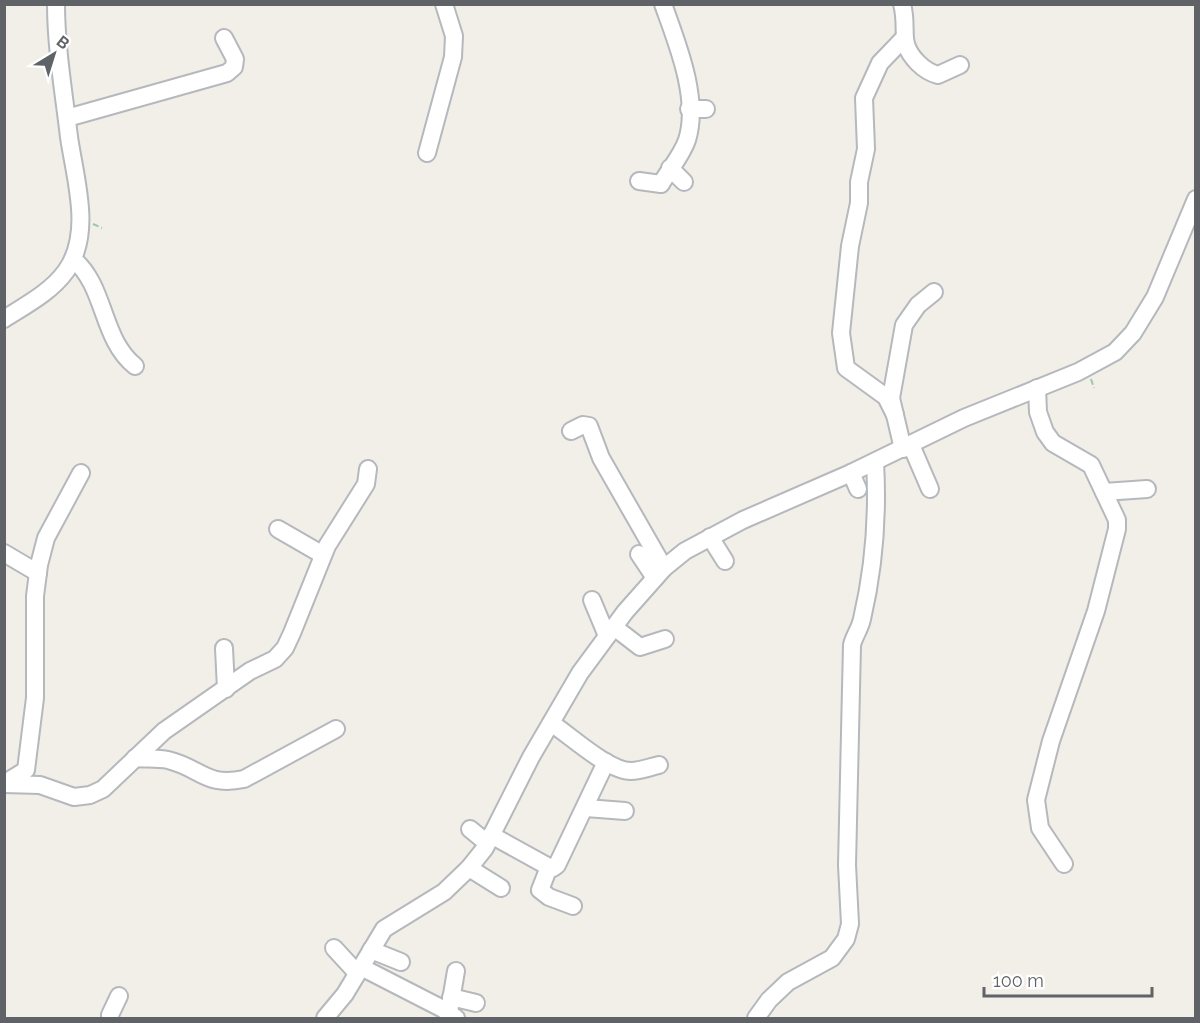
<svg xmlns="http://www.w3.org/2000/svg" width="1200" height="1023" viewBox="0 0 1200 1023" font-family="Raleway,sans-serif">
	<rect width="100%" height="100%" fill="#f1efe8"/>
	<g fill="none" stroke-linecap="round" stroke-linejoin="round">
		<g stroke="#b5b8bc" stroke-width="20">
			<g id="minor">
				<path d="M902,4C909,30 897,42 918,63C924,69 930,73 938,75L960,65"/>
				<polyline points="689,109 706,109"/>
				<polyline points="67,118 227,73 234,67 235,59 224,38"/>
				<polyline points="427,153 453,57 454,36 444,4"/>
				<polyline points="670,168 684,182"/>
				<path d="M639,181L661,184C669,170 682,155 687,140C700,99 677,43 663,4"/>
				<path d="M73,259C106,286 101,339 135,366"/>
				<path d="M4,319C26,305 51,292 66,271C93,233 75,179 69,137C64,94 56,48 56,4"/>
				<polyline points="1037,388 1038,412 1045,432 1053,443 1091,465 1117,520 1117,529 1096,611 1051,741 1036,800 1040,828 1064,864"/>
				<polyline points="895,415 886,397 846,368 841,333 850,246 859,203 859,182 866,149 864,98 880,63 904,38"/>
				<polyline points="571,431 583,425 589,426 601,458 664,568"/>
				<polyline points="911,445 930,489"/>
				<polyline points="903,449 891,398 904,325 918,305 934,292"/>
				<polyline points="851,473 858,489"/>
				<polyline points="1104,492 1147,489"/>
				<polyline points="278,529 323,555"/>
				<polyline points="710,537 725,561"/>
				<polyline points="4,553 38,573"/>
				<polyline points="639,554 655,578"/>
				<polyline points="592,600 607,636"/>
				<polyline points="614,627 640,647 665,639"/>
				<polyline points="224,648 226,689"/>
				<path d="M551,723C571,736 608,771 631,771C640,771 650,767 659,765"/>
				<path d="M135,758C145,759 158,758 168,760C201,768 205,787 244,779L336,729"/>
				<polyline points="5,783 26,770 35,698 35,596 39,565 46,538 81,473"/>
				<polyline points="4,784 40,785 74,797 90,795 103,789 164,731 250,671 275,659 285,648 292,633 327,546 366,484 368,469"/>
				<polyline points="586,808 625,811"/>
				<polyline points="470,829 487,843"/>
				<polyline points="491,835 549,867"/>
				<polyline points="469,868 501,888"/>
				<polyline points="573,906 549,897 540,890 549,867 553,868 557,865 606,762"/>
				<polyline points="334,948 357,973"/>
				<polyline points="371,950 401,962"/>
				<polyline points="361,967 443,1009 456,1018"/>
				<polyline points="451,997 476,1003"/>
				<polyline points="449,1012 456,971"/>
				<polyline points="110,1015 119,996"/>
				<polyline points="325,1018 345,994 384,929 444,892 469,868 485,848 531,757 580,673 625,612 664,568 685,551 743,520 851,473 964,418 1078,372 1115,352 1133,333 1155,297 1196,199"/>
				<path d="M756,1018L769,1000L788,982L832,958L846,939L850,924L847,865L852,645C854,636 860,629 862,619C874,568 878,514 875,462"/>
			</g>
		</g>
		<g stroke="#9cc7a9" stroke-width="2" stroke-dasharray="6 3" stroke-linecap="butt">
			<polyline points="93,224 102,228"/>
			<polyline points="1091,379 1094,388"/>
		</g>
		<use href="#minor" stroke="#fff" stroke-width="16"/>
	</g>
	<rect width="1200" height="1023" fill="none" stroke="#5f6368" stroke-width="12"/>
	<g transform="translate(54 54) rotate(38)" stroke="#ffffff" stroke-width="4.5" paint-order="stroke">
	<path d="M0-4.5L10 22L0 15L-10 22Z" fill="#5f6368"/>
	<text y="-9" font-size="16" font-weight="bold" text-anchor="middle" fill="#5f6368">B</text>
	</g>
	<path d="M984 987v9h168v-9" fill="none" stroke="#5f6368" stroke-width="3"/>
	<text x="993" y="987" font-size="18" fill="#5f6368" stroke="#ffffff" stroke-width="4.5" paint-order="stroke">100 m</text>
</svg>
